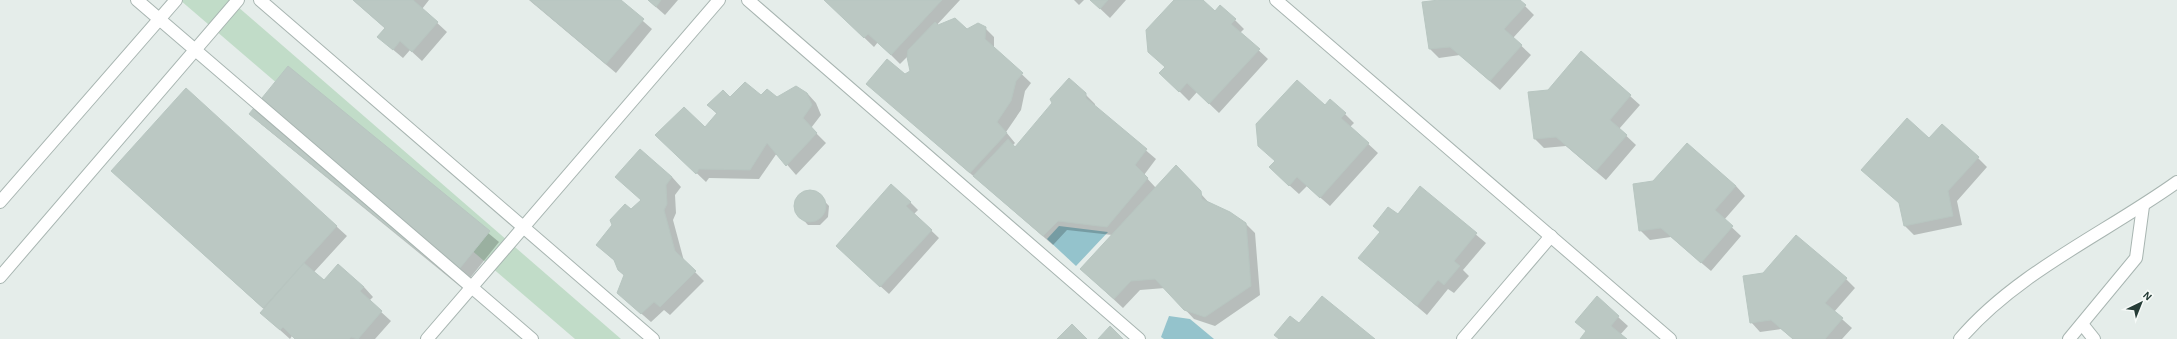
<svg xmlns="http://www.w3.org/2000/svg" width="2177" height="339" viewBox="0 0 2177 339" font-family="'Alegreya Sans',sans-serif">
	<rect width="100%" height="100%" fill="#e5edea"/>
	<polygon fill="#c1dcc8" points="180,0 230,0 621,339 575,339"/>
	<g fill="#94c3cc">
		<polygon points="1059,226 1108,232 1076,266 1047,239"/>
		<polygon points="1169,316 1190,319 1214,339 1164,339 1161,337"/>
	</g>
	<g fill="#0003">
		<polygon points="353,0 429,0 422,9 447,32 422,61 410,50 403,58 378,37 385,28"/>
		<polygon points="529,0 619,0 652,29 616,73"/>
		<polygon points="648,0 678,0 665,15"/>
		<polygon points="825,0 960,0 934,28 967,30 985,28 994,37 994,48 1031,83 1025,91 1021,110 1006,132 1015,143 1013,145 1016,148 1085,94 1095,104 1095,107 1156,159 1144,175 1156,188 1176,166 1210,204 1245,223 1255,233 1260,295 1215,326 1194,319 1165,288 1140,290 1123,308 1081,269 1112,235 1067,230 1053,245 867,84 905,75 911,71 908,56 900,64 878,42 874,47"/>
		<polygon points="1074,0 1084,0 1079,5"/>
		<polygon points="1091,0 1126,0 1110,18"/>
		<polygon points="1175,0 1201,0 1215,12 1235,20 1244,29 1240,33 1268,59 1219,113 1197,92 1189,101 1170,82 1166,67"/>
		<polygon points="1444,0 1519,0 1534,15 1513,38 1531,55 1500,90 1460,55 1439,58 1430,49"/>
		<polygon points="1582,53 1640,105 1619,129 1636,145 1606,180 1566,146 1544,148 1535,139 1529,93 1548,91"/>
		<polygon points="288,68 499,242 462,288 261,124"/>
		<polygon points="186,90 347,236 314,272 324,281 364,287 373,297 369,301 391,321 375,339 296,339 292,336 290,339 271,322 264,309 123,181"/>
		<polygon points="807,93 816,103 821,115 811,128 826,143 796,175 777,153 759,179 709,178 706,182 666,144 705,128 717,114 708,105 730,99 761,96 776,98"/>
		<polygon points="1325,106 1345,114 1354,123 1350,127 1378,153 1330,206 1307,186 1299,194 1280,177"/>
		<polygon points="1929,140 1978,158 1987,167 1957,201 1962,225 1914,235 1904,225"/>
		<polygon points="672,177 681,187 675,195 676,213 673,220 684,261 704,281 670,315 664,310 651,322 628,302 625,276 619,270 616,262 597,245 631,210"/>
		<polygon points="1736,186 1745,196 1724,220 1741,236 1711,271 1671,237 1650,240 1640,230"/>
		<polygon points="1420,188 1486,243 1463,270 1469,276 1454,293 1448,289 1427,315 1360,258"/>
		<polygon points="804,192 816,192 829,206 828,217 820,225 808,225 796,212 796,200"/>
		<polygon points="910,202 918,210 914,214 939,238 889,294 845,254"/>
		<polygon points="1846,279 1855,288 1834,312 1852,328 1842,339 1793,339 1781,329 1760,332 1751,322"/>
		<polygon points="1597,298 1628,326 1620,335 1625,339 1581,339 1587,332"/>
	</g>
	<g fill="#bbc8c3" stroke="#b8c6c1">
		<polygon points="353,0 413,0 438,22 412,52 400,41 393,50 377,37 385,28"/>
		<polygon points="530,0 621,0 644,19 606,64"/>
		<polygon points="648,0 661,0 656,7"/>
		<polygon points="824,0 942,0 891,55 868,34 864,38"/>
		<polygon points="1090,0 1108,0 1100,9"/>
		<polygon points="1174,0 1203,0 1215,11 1220,5 1236,19 1231,24 1260,49 1209,104 1187,83 1179,92 1159,73 1165,67 1148,52 1146,30"/>
		<polygon points="1439,0 1520,0 1526,5 1504,29 1522,45 1490,81 1450,47 1429,49 1422,2"/>
		<polygon points="955,18 967,29 978,23 986,27 985,39 1023,73 1016,81 1011,101 997,122 1007,133 970,173 866,84 887,59 905,74 910,71 907,57 908,50 935,22 938,25"/>
		<polygon points="1581,51 1631,95 1610,120 1627,135 1596,171 1556,137 1534,139 1528,92 1548,90"/>
		<polygon points="288,66 490,231 452,278 249,114"/>
		<polygon points="1069,78 1086,93 1086,98 1147,149 1135,165 1148,178 1107,227 1058,221 1043,236 973,176 1008,139 1015,147 1052,103 1050,99"/>
		<polygon points="1297,80 1325,105 1330,99 1346,113 1341,118 1369,143 1320,198 1297,177 1289,186 1269,167 1275,161 1258,146 1256,124"/>
		<polygon points="745,82 761,95 767,89 777,97 796,86 807,93 812,105 803,118 817,133 786,166 767,143 750,170 699,169 696,174 655,135 684,107 705,127 717,113 707,105 723,90 730,97"/>
		<polygon points="186,88 337,226 263,308 111,171"/>
		<polygon points="1907,118 1929,138 1942,124 1979,157 1948,191 1953,216 1904,226 1899,203 1861,170"/>
		<polygon points="1687,143 1736,186 1715,210 1733,226 1701,263 1661,228 1639,231 1633,184 1653,181"/>
		<polygon points="640,149 672,177 666,185 667,204 664,210 675,251 696,271 660,307 654,302 641,314 617,293 624,275 618,270 614,260 596,245 612,225 610,220 625,204 631,209 641,200 615,177"/>
		<polygon points="1176,165 1201,191 1202,199 1230,212 1246,223 1251,286 1205,317 1184,310 1155,279 1131,281 1114,299 1080,269"/>
		<polygon points="891,184 911,202 906,206 932,230 880,287 836,246"/>
		<polygon points="1420,186 1477,233 1454,261 1460,266 1444,285 1438,280 1417,306 1358,258 1380,232 1373,226 1388,207 1398,214"/>
		<circle cx="810" cy="206" r="16"/>
		<polygon points="1796,235 1847,278 1825,303 1843,318 1825,339 1793,339 1771,320 1750,323 1743,276 1763,273"/>
		<polygon points="304,263 324,280 338,264 364,287 360,291 382,311 358,339 351,337 349,339 295,339 283,327 280,330 260,313"/>
		<polygon points="1322,296 1375,339 1279,339 1274,335 1290,316 1299,323"/>
		<polygon points="1597,296 1619,316 1611,326 1627,339 1580,339 1586,331 1575,322"/>
		<polygon points="1072,324 1087,339 1057,339"/>
		<polygon points="1110,326 1123,339 1098,339"/>
	</g>
	<g fill="none" stroke-linecap="round" stroke-linejoin="round">
		<g stroke="#a8b5b1" stroke-width="14">
			<g id="minor">
				<polyline points="748,0 1139,339"/>
				<polyline points="1276,0 1670,339"/>
				<polyline points="0,202 176,0"/>
				<polyline points="0,277 238,0"/>
				<polyline points="2082,324 2094,339"/>
				<polyline points="427,339 719,0"/>
				<polyline points="1463,339 1551,236"/>
				<polyline points="2069,339 2136,258 2143,206"/>
			</g>
		</g>
		<g stroke="#a8b5b1" stroke-width="14">
			<g id="tertiary">
				<polyline points="137,0 532,339"/>
				<polyline points="260,0 653,339"/>
				<path d="M1960,339C2017,272 2106,233 2177,182"/>
			</g>
		</g>
		<use href="#minor" stroke="#fff" stroke-width="12"/>
		<use href="#tertiary" stroke="#fff" stroke-width="12"/>
	</g>
	<g transform="translate(2141 303) rotate(43)" stroke="#f6faf8" stroke-width="3" paint-order="stroke">
	<path d="M0-3L7 15L0 10L-7 15Z" fill="#263d37"/>
	<text y="-6" font-size="11" font-weight="bold" text-anchor="middle" fill="#263d37">N</text>
	</g>
</svg>
